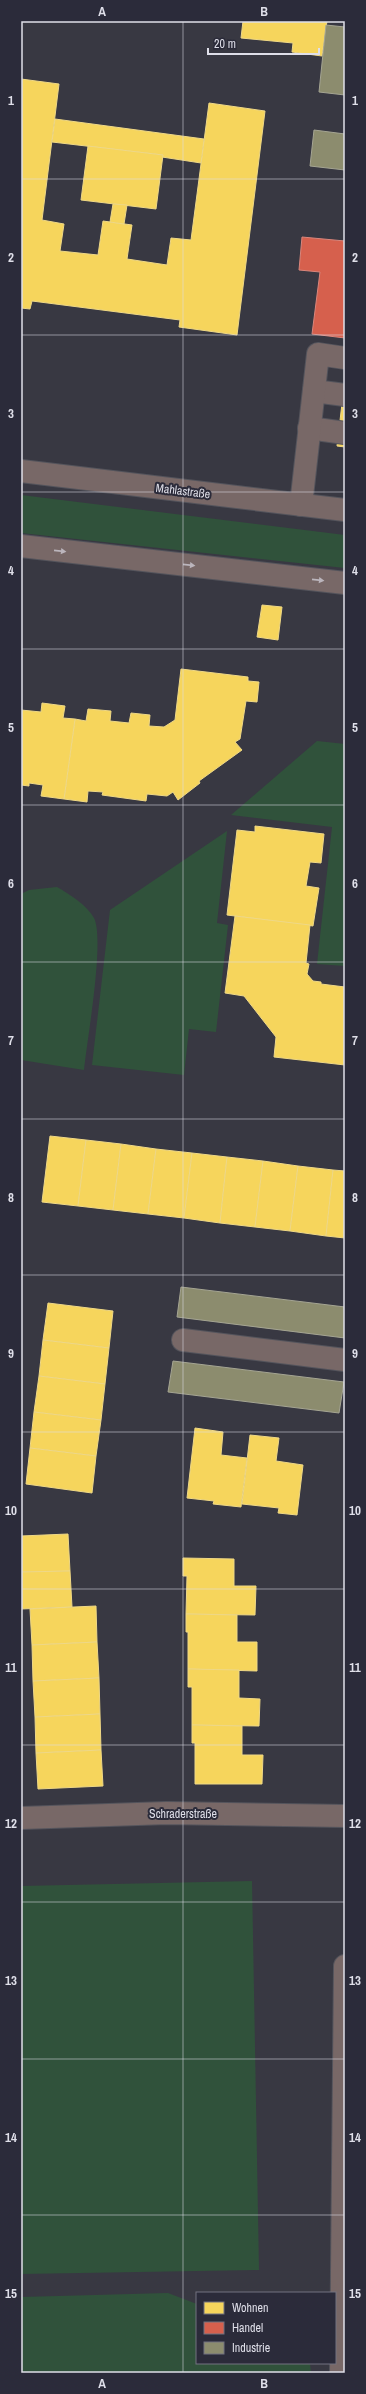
<svg xmlns="http://www.w3.org/2000/svg" width="366" height="2394" viewBox="0 0 366 2394" font-family="'Archivo Narrow',sans-serif">
	<rect width="100%" height="100%" fill="#383842"/>
	<g fill="#30523b">
		<polygon points="21,495 345,535 345,568 21,533"/>
		<polygon points="317,741 345,744 345,966 317,964 332,827 231,815"/>
		<polygon points="227,831 217,923 228,925 216,1032 189,1029 184,1075 92,1065 110,910"/>
		<path d="M57,887C69,894 87,905 94,918C105,940 87,1040 84,1070L21,1060V894L29,890Z"/>
		<polygon points="252,1881 259,2270 21,2274 21,1886"/>
		<polygon points="168,2293 197,2304 197,2363 310,2363 311,2373 21,2373 21,2297"/>
	</g>
	<g fill="#f6d55c" stroke="#efd886">
		<polygon points="243,21 327,21 322,56 292,52 293,43 241,38"/>
		<polygon points="21,79 59,84 42,220 64,224 60,251 98,255 103,221 132,225 127,259 167,265 171,238 191,240 209,103 265,111 237,335 179,327 180,320 32,301 30,309 21,308"/>
		<polygon points="55,119 204,139 201,163 162,157 163,155 52,142"/>
		<polygon points="88,146 163,155 156,209 81,200"/>
		<polygon points="113,204 127,205 124,224 110,222"/>
		<polygon points="345,378 345,447 337,446"/>
		<polygon points="262,605 282,607 278,640 257,637"/>
		<polygon points="181,669 248,677 248,681 259,682 257,702 246,701 240,739 235,742 242,750 199,781 200,783 178,800 173,792 167,796 147,794 146,801 102,795 103,792 88,791 87,802 64,799 75,719 86,721 88,709 111,711 110,721 129,723 131,713 150,715 149,726 164,727 175,720"/>
		<polygon points="42,703 65,706 63,718 75,719 64,799 41,796 43,785 29,783 29,786 21,785 21,710 41,712"/>
		<polygon points="255,826 324,834 321,863 310,862 306,886 319,888 313,926 227,915 237,830 255,832"/>
		<polygon points="235,916 310,925 306,963 309,964 307,974 313,981 321,982 321,984 345,987 345,1065 274,1057 276,1037 244,996 225,993"/>
		<polygon points="50,1136 86,1140 78,1206 42,1202"/>
		<polygon points="86,1140 121,1144 113,1210 78,1206"/>
		<polygon points="121,1144 156,1149 148,1214 113,1210"/>
		<polygon points="156,1149 192,1153 184,1218 148,1214"/>
		<polygon points="192,1153 227,1157 220,1223 184,1218"/>
		<polygon points="227,1157 263,1161 255,1227 220,1223"/>
		<polygon points="263,1161 298,1166 290,1231 255,1227"/>
		<polygon points="298,1166 333,1170 326,1236 290,1231"/>
		<polygon points="333,1170 345,1171 345,1238 326,1236"/>
		<polygon points="48,1303 113,1311 109,1348 43,1340"/>
		<polygon points="43,1340 109,1348 105,1384 39,1376"/>
		<polygon points="39,1376 105,1384 101,1420 34,1412"/>
		<polygon points="34,1412 101,1420 96,1456 30,1448"/>
		<polygon points="195,1428 223,1432 221,1455 247,1458 241,1507 213,1504 214,1501 187,1498"/>
		<polygon points="250,1435 279,1438 276,1461 303,1465 297,1515 278,1513 279,1508 242,1504"/>
		<polygon points="30,1448 96,1456 92,1493 26,1484"/>
		<polygon points="68,1534 70,1571 21,1572 21,1536"/>
		<polygon points="183,1558 234,1559 234,1586 256,1586 255,1615 186,1614 187,1576 183,1576"/>
		<polygon points="70,1571 72,1607 21,1609 21,1572"/>
		<polygon points="96,1606 97,1642 32,1645 30,1609"/>
		<polygon points="186,1614 237,1615 237,1642 257,1642 257,1671 188,1669 188,1632 186,1632"/>
		<polygon points="97,1642 99,1678 33,1681 32,1645"/>
		<polygon points="188,1669 239,1670 239,1698 260,1699 259,1726 192,1725 192,1687 188,1687"/>
		<polygon points="99,1678 100,1714 35,1717 33,1681"/>
		<polygon points="100,1714 101,1750 36,1753 35,1717"/>
		<polygon points="192,1725 242,1726 242,1755 263,1755 262,1784 195,1784 195,1743 192,1743"/>
		<polygon points="101,1750 103,1786 38,1789 36,1753"/>
	</g>
	<polygon fill="#d6604d" stroke="#d9867c" points="302,237 345,241 345,338 312,334 320,272 299,270"/>
	<g fill="#8c8c6e" stroke="#a5a593">
		<polygon points="326,25 345,27 345,95 319,92"/>
		<polygon points="314,130 345,134 345,170 310,166"/>
		<polygon points="181,1287 345,1307 345,1338 177,1317"/>
		<polygon points="173,1361 344,1382 339,1413 168,1392"/>
	</g>
	<g fill="none" stroke-linecap="round" stroke-linejoin="round">
		<g stroke="#54545c" stroke-width="24">
			<g id="service">
				<polyline points="314,391 345,395"/>
				<polyline points="309,428 345,433"/>
				<polyline points="301,505 318,354 345,358"/>
				<polyline points="21,546 345,583"/>
				<polyline points="183,1340 345,1360"/>
			</g>
		</g>
		<g stroke="#54545c" stroke-width="24">
			<g id="minor">
				<polyline points="21,1818 167,1813 345,1816"/>
				<polyline points="341,2373 345,1966"/>
			</g>
		</g>
		<g stroke="#54545c" stroke-width="24">
			<polyline id="tertiary" points="21,471 345,510"/>
		</g>
		<use href="#service" stroke="#786867" stroke-width="22"/>
		<use href="#minor" stroke="#786867" stroke-width="22"/>
		<use href="#tertiary" stroke="#786867" stroke-width="22"/>
	</g>
	<defs><path id="oneway-solid" d="M-6-.8H1V-3.2L6.5 0L1 3.2V.8H-6Z"/></defs>
	<g fill="#bbb5bc">
		<use href="#oneway-solid" transform="translate(60 551) rotate(6)"/>
		<use href="#oneway-solid" transform="translate(189 565) rotate(6)"/>
		<use href="#oneway-solid" transform="translate(318 580) rotate(6)"/>
	</g>
	<path fill="none" stroke="#dfdfe9" stroke-width="1" stroke-opacity="0.55" d="M183,21V2373M21,179H345M21,335H345M21,492H345M21,649H345M21,805H345M21,962H345M21,1119H345M21,1275H345M21,1432H345M21,1589H345M21,1745H345M21,1902H345M21,2059H345M21,2215H345"/>
	<g text-anchor="middle" dominant-baseline="central" stroke-width="4" stroke-linejoin="round" paint-order="stroke">
		<g font-size="12" fill="#dfdfe9" stroke="#2b2b3a">
			<text transform="translate(183 491) rotate(7)">Mahlastraße</text>
			<text x="183" y="1814">Schraderstraße</text>
		</g>
	</g>
	<rect width="366" height="2394" fill="none" stroke="#2b2b3a" stroke-width="44"/>
	<rect x="196" y="2292" width="140" height="72" fill="#2b2b3a" stroke="#737380"/>
	<rect x="204" y="2302" width="20" height="12" fill="#f6d55c" stroke="#737380"/>
	<text x="232" y="2312" font-size="12" fill="#dfdfe9">Wohnen</text>
	<rect x="204" y="2322" width="20" height="12" fill="#d6604d" stroke="#737380"/>
	<text x="232" y="2332" font-size="12" fill="#dfdfe9">Handel</text>
	<rect x="204" y="2342" width="20" height="12" fill="#8c8c6e" stroke="#737380"/>
	<text x="232" y="2352" font-size="12" fill="#dfdfe9">Industrie</text>
	<path d="M208 48v6h111v-6" fill="none" stroke="#dfdfe9" stroke-width="2"/>
	<text x="214" y="48" font-size="12" fill="#dfdfe9" stroke="#2b2b3a" stroke-width="3" paint-order="stroke">20 m</text>
	<rect x="22" y="22" width="322" height="2350" fill="none" stroke="#dfdfe9" stroke-width="1.5"/>
	<g font-size="13" text-anchor="middle" font-weight="bold" fill="#dfdfe9">
		<text x="102" y="16">A</text>
		<text x="264" y="16">B</text>
		<text x="11" y="105">1</text>
		<text x="355" y="105">1</text>
		<text x="11" y="262">2</text>
		<text x="355" y="262">2</text>
		<text x="11" y="418">3</text>
		<text x="355" y="418">3</text>
		<text x="11" y="575">4</text>
		<text x="355" y="575">4</text>
		<text x="11" y="732">5</text>
		<text x="355" y="732">5</text>
		<text x="11" y="888">6</text>
		<text x="355" y="888">6</text>
		<text x="11" y="1045">7</text>
		<text x="355" y="1045">7</text>
		<text x="11" y="1202">8</text>
		<text x="355" y="1202">8</text>
		<text x="11" y="1358">9</text>
		<text x="355" y="1358">9</text>
		<text x="11" y="1515">10</text>
		<text x="355" y="1515">10</text>
		<text x="11" y="1672">11</text>
		<text x="355" y="1672">11</text>
		<text x="11" y="1828">12</text>
		<text x="355" y="1828">12</text>
		<text x="11" y="1985">13</text>
		<text x="355" y="1985">13</text>
		<text x="11" y="2142">14</text>
		<text x="355" y="2142">14</text>
		<text x="11" y="2298">15</text>
		<text x="355" y="2298">15</text>
		<text x="102" y="2388">A</text>
		<text x="264" y="2388">B</text>
	</g>
</svg>
